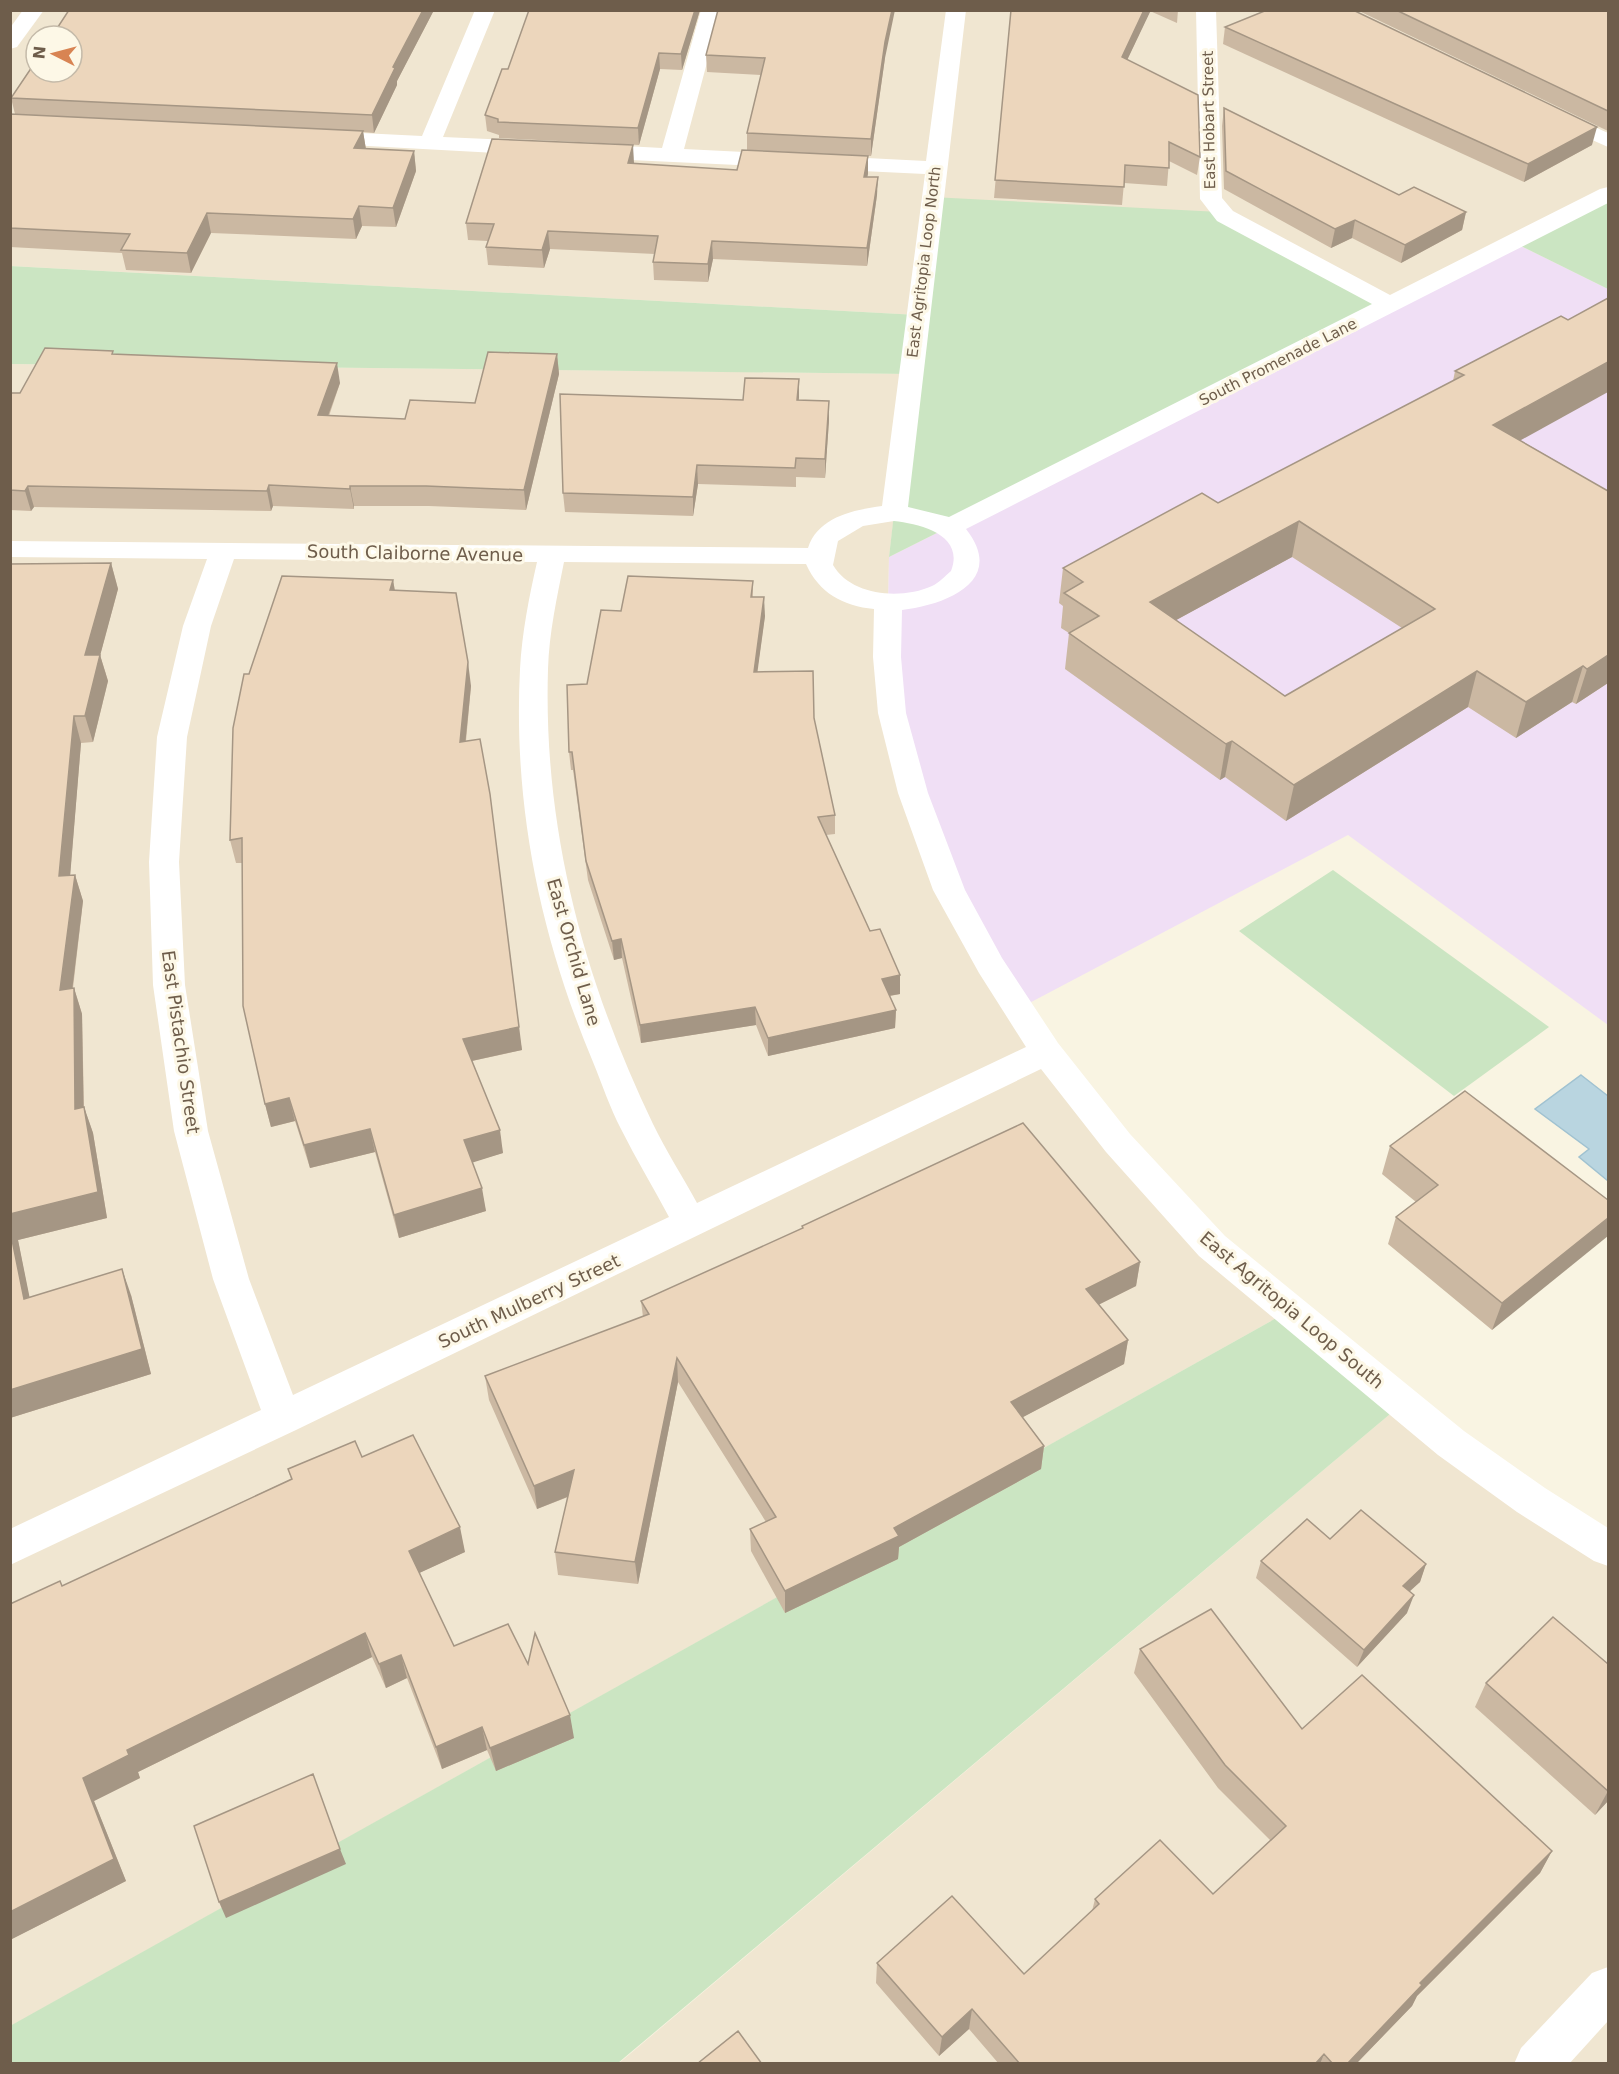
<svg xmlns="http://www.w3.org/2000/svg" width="1619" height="2074" viewBox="0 0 1619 2074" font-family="'DejaVu Sans',sans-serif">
	<rect width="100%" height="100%" fill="#f9f4e2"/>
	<g fill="#f0e6d1" fill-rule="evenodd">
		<path d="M10,11H1608V194L1391,305L918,315L11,266ZM36,36H72V72H36Z"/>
		<polygon points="11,364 911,374 889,557 887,657 1046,1052 1289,1311 11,2026"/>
		<polygon points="1402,1404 1531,1500 1608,1549 1608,2063 618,2064"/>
	</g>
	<polygon fill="#f0dff5" points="1515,243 1608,289 1608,1025 1348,835 1018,1009 949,890 887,657 889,557"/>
	<g fill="#cbe5c2">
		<polygon points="1608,194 1608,289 1515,243"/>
		<polygon points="932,197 1220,212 1391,305 889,557 910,374 11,364 10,266 918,315"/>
		<polygon points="1333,870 1549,1027 1454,1096 1239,931"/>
		<polygon points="1289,1311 1402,1404 618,2063 11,2063 10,2026"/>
	</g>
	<polygon fill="#b9d5e0" stroke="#a0c2d1" stroke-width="1.5" points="1581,1075 1608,1096 1608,1181 1579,1157 1589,1149 1535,1109"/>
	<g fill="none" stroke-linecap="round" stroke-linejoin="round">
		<g fill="#fff" fill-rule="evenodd">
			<polygon points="23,10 44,10 17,47 10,49 10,28"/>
			<polygon points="475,10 495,10 443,137 533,141 541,143 544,148 541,153 533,155 313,143 310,138 313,133 321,131 422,136"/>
			<path d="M701,10H721L684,149L926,161L946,10H966L908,507L949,517L1372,304L1217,221L1200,199L1196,10H1216L1222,198L1233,211L1390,295L1600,189L1608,187V203L966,529C1007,581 946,605 902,610L901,657L906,713L928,793L965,890L1002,958L1058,1043L1130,1134L1225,1236L1464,1431L1545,1488L1608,1528V1566L1594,1561L1517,1512L1438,1455L1199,1256L1106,1152L1041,1069L296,1430L10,1565V1529L261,1410L213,1279L174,1131L153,985L149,862L157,737L183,626L207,559L10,557V541L808,548C818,517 853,510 882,506L925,174L588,158L580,156L577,151L580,146L588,144L662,148ZM894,521C921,524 965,535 951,571C945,576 939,583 932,586C901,600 851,596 833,565L838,541L863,526ZM234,559L537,562C529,597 522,633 520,669C513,806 540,936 593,1062C602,1084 610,1108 621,1129C636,1159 653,1187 669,1217L293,1395L249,1279L208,1131L185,985L179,862L187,737L211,626ZM564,562L806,564C819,593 843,606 874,609L873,657L878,713L898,793L933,890L979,973L1026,1047L697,1203C683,1177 666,1151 653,1124C584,980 543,830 548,669C549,633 557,597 564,562Z"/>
			<polygon points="1553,108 1608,133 1608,147 1545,119 1542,114 1545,109"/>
			<polygon points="1608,1967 1608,2021 1569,2064 1514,2064 1521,2048 1592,1973"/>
		</g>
	</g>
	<g fill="#cbb8a2" fill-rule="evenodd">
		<polygon points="69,10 434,10 397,81 397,85 374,133 363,132 366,149 414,151 416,171 396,227 362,226 356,239 211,233 191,273 126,270 122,253 10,247 10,114 15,114 11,98"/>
		<polygon points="700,10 682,70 660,69 639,145 499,138 499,135 487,131 485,115 508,69"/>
		<polygon points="1011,10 1178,10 1177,23 1150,11 1127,60 1200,157 1197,175 1169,161 1167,186 1124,183 1122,205 994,198"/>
		<polygon points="1357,10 1608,10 1608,131"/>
		<polygon points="1225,27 1592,145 1524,182 1223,44"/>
		<polygon points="706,55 885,58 871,156 747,150 747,133 761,75 707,72"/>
		<polygon points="1224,108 1399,195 1466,212 1462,230 1401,263 1352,238 1331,248 1224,189 1222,126"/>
		<polygon points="868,156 867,177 877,195 867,266 713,259 708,282 654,280 653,262 655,254 550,249 544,268 488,265 486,247 488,241 468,240 466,223 634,163 634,164 737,170"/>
		<path d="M1561,316L1520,440L1608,491V683L1576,704L1572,702L1516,738L1468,707L1286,821L1225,777L1220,780L1065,669L1069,633L1061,628L1063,606L1059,603L1063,568L1218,503L1453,381L1455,371ZM1292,557L1402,628L1285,696L1176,620Z"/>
		<polygon points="114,354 340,383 329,416 405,419 475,403 557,354 559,374 526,510 429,506 354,506 354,509 273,506 271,511 34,507 31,511 10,510 10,393 20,393"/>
		<polygon points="743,400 799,400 829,420 825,478 796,477 796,487 698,484 693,516 565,512 563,493"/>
		<polygon points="111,563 118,589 100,655 108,681 93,742 81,743 70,875 75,875 83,901 73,988 74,988 82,1014 84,1107 93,1133 107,1218 18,1240 29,1297 131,1295 151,1374 10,1418 10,564"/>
		<polygon points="393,580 395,591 471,686 466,741 522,1050 472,1061 503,1153 472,1162 486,1211 399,1238 375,1152 310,1168 295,1121 271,1127 265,1104 242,863 236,863 230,840 249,674"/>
		<polygon points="753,581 753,597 765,616 757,671 814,718 835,815 835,834 826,835 870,931 900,975 900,994 890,996 896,1010 895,1028 768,1056 756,1025 641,1043 622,958 614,960 588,880 573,770 571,770 569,752 587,684 621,611"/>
		<polygon points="1390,1146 1608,1200 1492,1330 1388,1244 1396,1217 1416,1202 1382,1174"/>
		<polygon points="802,1226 1140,1262 1136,1286 1098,1305 1128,1340 1124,1364 1023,1417 1044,1446 1041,1469 899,1547 898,1559 785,1613 751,1551 750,1529 766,1522 678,1382 638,1584 558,1575 555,1552 568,1497 537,1509 489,1400 485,1376 643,1317 641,1301 802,1229"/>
		<polygon points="362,1457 465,1552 419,1573 454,1646 528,1664 574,1738 496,1771 487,1750 442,1769 407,1678 386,1688 372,1657 138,1772 140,1778 94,1801 126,1881 10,1940 63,1586 291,1479 288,1469"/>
		<polygon points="1330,1539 1426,1564 1420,1582 1409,1591 1407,1613 1357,1667 1256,1578 1261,1561"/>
		<polygon points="1140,1649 1552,1851 1540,1873 1417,1996 1412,2006 1356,2064 999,2064 969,2029 939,2056 876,1983 877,1963 1024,1974 1092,1911 1095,1899 1213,1894 1271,1841 1218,1788 1134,1673"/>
		<polygon points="1608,1664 1608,1801 1595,1815 1475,1707 1486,1683"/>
	</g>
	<g fill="#a59684">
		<polygon points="423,10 434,10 397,81 397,85 374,133 372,115 393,67"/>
		<polygon points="695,10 700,10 682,70 681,54"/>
		<polygon points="892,10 895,10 885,58 871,156 871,139 885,42"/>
		<polygon points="1144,10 1151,10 1120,75 1122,57"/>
		<polygon points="659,53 660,69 639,145 638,128"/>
		<polygon points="1597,127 1592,145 1524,182 1528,164"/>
		<polygon points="363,131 366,150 354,148"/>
		<polygon points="633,145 634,163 629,181 628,163"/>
		<polygon points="414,151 416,171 396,227 393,208"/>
		<polygon points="868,156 868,174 864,194 864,177"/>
		<polygon points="878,177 877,195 867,266 867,248"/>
		<polygon points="359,206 362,226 356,239 353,219"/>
		<polygon points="1466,212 1462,230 1401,263 1405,245"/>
		<polygon points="207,213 211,233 191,273 187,253"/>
		<polygon points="1355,220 1352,238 1331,248 1335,229"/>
		<polygon points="548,231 550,249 544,268 542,250"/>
		<polygon points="712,241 713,259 708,282 708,264"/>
		<polygon points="557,354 559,374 526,510 524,490"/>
		<polygon points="1608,362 1608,392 1485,460 1493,425"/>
		<polygon points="337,363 340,383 321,435 318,415"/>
		<polygon points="799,379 799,398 797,419 797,400"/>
		<polygon points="829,401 829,420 825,478 825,459"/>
		<polygon points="697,465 698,484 693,516 693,497"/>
		<polygon points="269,485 273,506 271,511 267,491"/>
		<polygon points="28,486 34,507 31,511 25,491"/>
		<polygon points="350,486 354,506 354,509 350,489"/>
		<polygon points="1299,521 1292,557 1145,637 1150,602"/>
		<polygon points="111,563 118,589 93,682 85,655"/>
		<polygon points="393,580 397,604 390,590"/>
		<polygon points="764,597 765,616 755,690 754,672"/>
		<polygon points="100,655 108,681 93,742 85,716"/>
		<polygon points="1608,655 1608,683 1576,704 1587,669"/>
		<polygon points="468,662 471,686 463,766 460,742"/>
		<polygon points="1583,666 1572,702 1516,738 1526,702"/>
		<polygon points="1477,671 1468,707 1286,821 1294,785"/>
		<polygon points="74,716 81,743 68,902 59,876"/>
		<polygon points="1232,741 1225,777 1220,780 1226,744"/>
		<polygon points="490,794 522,1050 467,1062 463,1039"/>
		<polygon points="75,875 83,901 69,1016 60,990"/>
		<polygon points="621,939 622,958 614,960 612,941"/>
		<polygon points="900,975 900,994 882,997 882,979"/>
		<polygon points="74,988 82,1014 84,1135 75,1109"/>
		<polygon points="755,1007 756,1025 641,1043 640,1025"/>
		<polygon points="896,1010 895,1028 768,1056 768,1038"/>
		<polygon points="289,1098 295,1121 271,1127 265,1104"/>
		<polygon points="84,1107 93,1133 107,1218 18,1240 35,1324 24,1299 10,1230 10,1214"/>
		<polygon points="370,1129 375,1152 310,1168 304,1145"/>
		<polygon points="500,1130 503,1153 468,1164 464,1140"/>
		<polygon points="482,1188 486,1211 399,1238 394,1215"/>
		<polygon points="1608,1218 1608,1236 1492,1330 1502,1303"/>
		<polygon points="1140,1262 1136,1286 1082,1313 1086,1289"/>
		<polygon points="122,1269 131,1295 151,1374 10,1418 10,1390"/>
		<polygon points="1128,1340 1124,1364 1008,1425 1011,1402"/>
		<polygon points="677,1358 678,1382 638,1584 635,1562"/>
		<polygon points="1044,1446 1041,1469 899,1547 898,1559 785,1613 785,1591 894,1528"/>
		<polygon points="574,1470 577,1493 537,1509 534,1486"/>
		<polygon points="460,1527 465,1552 415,1575 409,1551"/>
		<polygon points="1426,1564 1420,1582 1397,1603 1403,1586"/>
		<polygon points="1414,1595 1407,1613 1357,1667 1364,1650"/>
		<polygon points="365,1633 372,1657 138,1772 140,1778 94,1801 126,1881 10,1940 10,1912 83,1778 127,1750"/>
		<polygon points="401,1655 407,1678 386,1688 379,1664"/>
		<polygon points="570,1715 574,1738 496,1771 490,1748"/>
		<polygon points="482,1727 487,1750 442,1769 436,1747"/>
		<polygon points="1608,1791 1608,1801 1595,1815"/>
		<polygon points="340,1849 346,1864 226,1918 219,1902"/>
		<polygon points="1552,1851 1540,1873 1417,1996 1412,2006 1356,2064 1347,2064 1420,1983"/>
		<polygon points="972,2009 969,2029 939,2056 942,2037"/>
		<polygon points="1324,2054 1320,2064 1315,2064"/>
	</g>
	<g fill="#ecd6bc" stroke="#a59684" stroke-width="1.5" fill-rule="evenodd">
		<polygon points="69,10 423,10 393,67 395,68 372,115 11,98 36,61 36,72 72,72 72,36 52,36"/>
		<polygon points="529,10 695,10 681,54 659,53 638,128 498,122 498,119 485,115 502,69 508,69"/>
		<polygon points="718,10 892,10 885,42 871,139 747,133 765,58 706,55"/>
		<polygon points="1011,10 1144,10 1122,57 1198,95 1200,157 1169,142 1169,168 1125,165 1124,187 995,180"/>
		<polygon points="1267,10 1353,10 1597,127 1528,164 1225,27"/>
		<polygon points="1396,10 1608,10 1608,111"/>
		<polygon points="1224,108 1399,195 1414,187 1466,212 1405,245 1355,220 1335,229 1226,171"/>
		<polygon points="10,114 363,131 354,148 414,151 393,208 359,206 353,219 207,213 187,253 121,250 130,234 10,228"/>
		<polygon points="492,139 633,145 628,163 737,170 742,150 868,156 864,177 878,177 867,248 712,241 708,264 653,262 658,236 548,231 542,250 486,247 494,224 466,223"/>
		<path d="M1608,298V362L1493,425L1608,491V655L1587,669L1583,666L1526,702L1477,671L1294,785L1232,741L1226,744L1069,633L1099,616L1064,593L1083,582L1063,568L1202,493L1218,503L1464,375L1455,371L1561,316L1568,320ZM1299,521L1435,609L1285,696L1150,602Z"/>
		<polygon points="45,348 113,351 112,354 337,363 318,415 405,419 410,400 475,403 488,352 557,354 524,490 426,486 350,486 350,489 269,485 267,491 28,486 25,491 10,490 10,393 20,393"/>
		<polygon points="745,378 799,379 797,400 829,401 825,459 796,458 795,468 697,465 693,497 563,493 560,394 743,400"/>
		<polygon points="111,563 85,655 100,655 85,716 74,716 59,876 75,875 60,990 74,988 75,1109 84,1107 98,1192 10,1214 10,564"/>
		<polygon points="282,576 393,580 390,590 456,593 468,662 460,742 480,739 490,794 519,1027 463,1039 500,1130 464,1140 482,1188 394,1215 370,1129 304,1145 289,1098 265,1104 243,1006 242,838 230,840 233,728 244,674 249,674"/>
		<polygon points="628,576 753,581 751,597 764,597 754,672 813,671 814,718 835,815 818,817 870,931 880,929 900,975 882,979 896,1010 768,1038 755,1007 640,1025 621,939 612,941 586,861 572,752 569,752 567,685 587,684 601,610 621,611"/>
		<polygon points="1465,1091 1608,1200 1608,1218 1502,1303 1396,1217 1438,1185 1390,1146"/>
		<polygon points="1023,1123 1140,1262 1086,1289 1128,1340 1011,1402 1044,1446 894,1528 899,1536 785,1591 750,1529 776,1517 677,1358 635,1562 555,1552 574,1470 534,1486 485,1376 649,1314 641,1301 803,1228 802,1226"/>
		<polygon points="10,1230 24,1299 122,1269 142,1349 10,1390"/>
		<polygon points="413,1435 460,1527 409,1551 454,1646 508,1624 528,1664 535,1633 570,1715 490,1748 482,1727 436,1747 401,1655 379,1664 365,1633 127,1750 129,1755 83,1778 114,1859 10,1912 10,1604 60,1581 62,1586 292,1479 288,1469 355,1441 362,1457"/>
		<polygon points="1361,1510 1426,1564 1403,1586 1414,1595 1364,1650 1261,1561 1307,1519 1330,1539"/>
		<polygon points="1211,1609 1302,1729 1362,1675 1552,1851 1420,1983 1422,1985 1347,2064 1333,2064 1324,2054 1315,2064 1020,2064 972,2009 942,2037 877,1963 952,1896 1024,1974 1099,1904 1095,1899 1160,1840 1213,1894 1286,1826 1225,1765 1140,1649"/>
		<polygon points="1553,1617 1608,1664 1608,1791 1486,1683"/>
		<polygon points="313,1774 340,1849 219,1902 194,1826"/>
		<polygon points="738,2031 762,2064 697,2064"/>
	</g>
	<g text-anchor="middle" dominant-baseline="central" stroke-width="6" stroke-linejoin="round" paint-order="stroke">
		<g font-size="15" fill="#6e5d4b" stroke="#fdf8e7">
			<text transform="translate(1209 120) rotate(-91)">East Hobart Street</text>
			<text transform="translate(924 262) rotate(-83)">East Agritopia Loop North</text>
			<text transform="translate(1278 362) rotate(-27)">South Promenade Lane</text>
		</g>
		<g font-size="18" fill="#6e5d4b" stroke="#fdf8e7">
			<text transform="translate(415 553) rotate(1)">South Claiborne Avenue</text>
			<text transform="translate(574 952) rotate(74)">East Orchid Lane</text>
			<text transform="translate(181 1042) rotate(82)">East Pistachio Street</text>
			<text transform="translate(529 1301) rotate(-25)">South Mulberry Street</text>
			<text transform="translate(1292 1310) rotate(40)">East Agritopia Loop South</text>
		</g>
	</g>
	<rect width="1619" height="2074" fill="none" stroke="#6e5d4b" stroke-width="24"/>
	<g transform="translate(54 54) rotate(276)"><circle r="28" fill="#fdf8e7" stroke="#c4baa9" stroke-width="1.5"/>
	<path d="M0-4.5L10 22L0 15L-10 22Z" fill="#d88453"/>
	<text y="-9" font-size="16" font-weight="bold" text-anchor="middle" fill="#6e5d4b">N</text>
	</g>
</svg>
